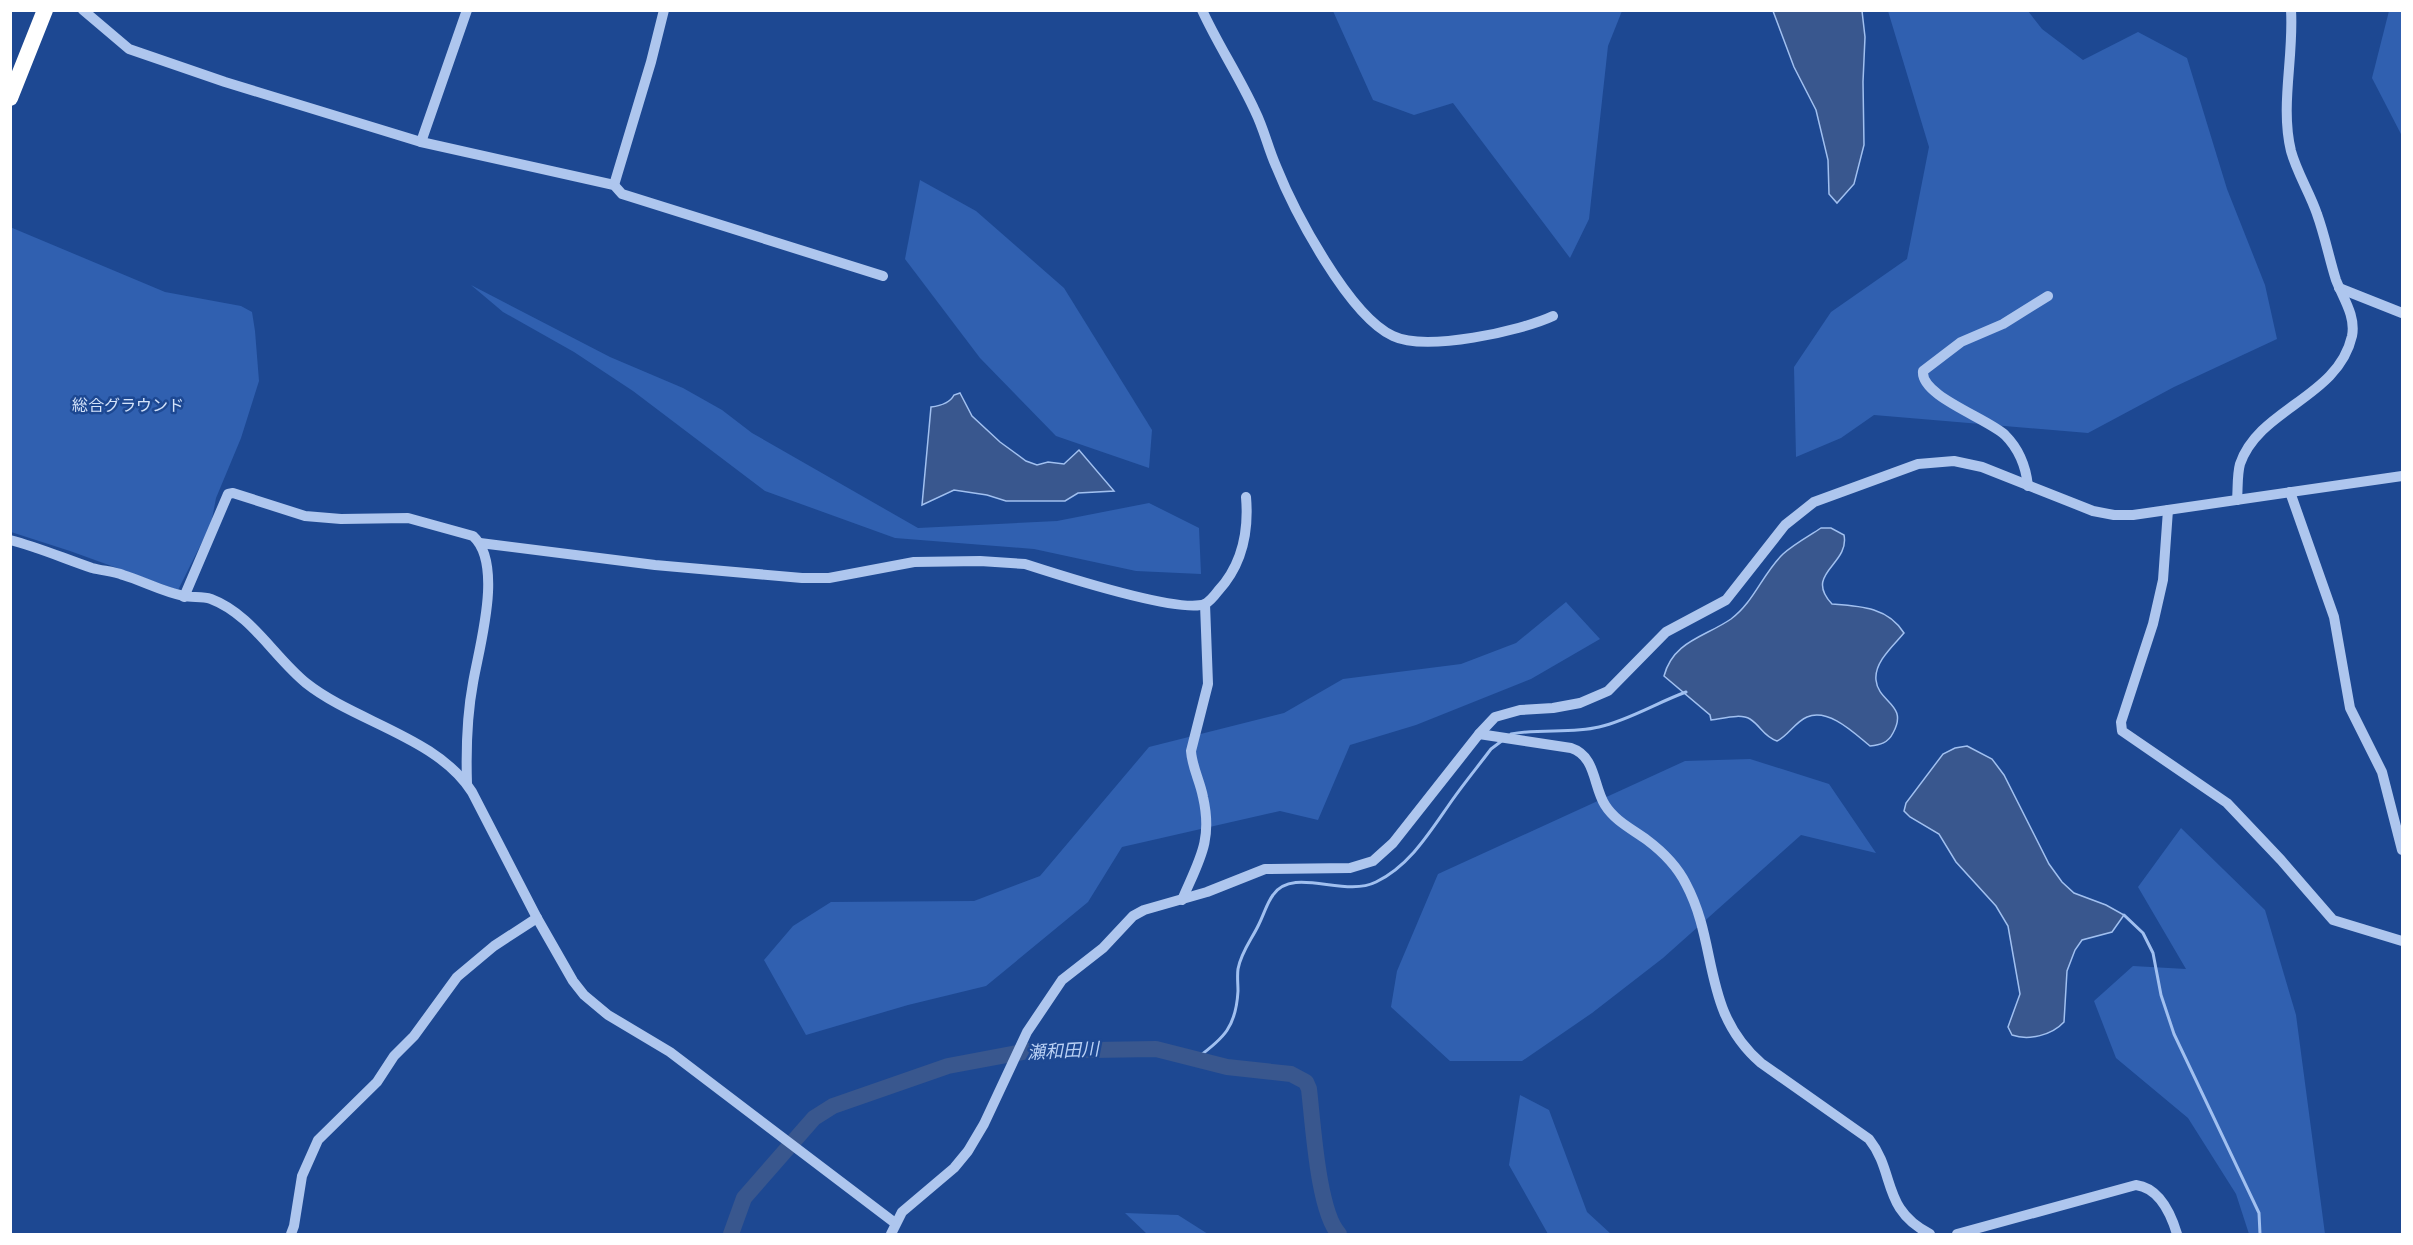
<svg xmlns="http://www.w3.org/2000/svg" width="2413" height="1245" viewBox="0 0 2413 1245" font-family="Jost,'Noto Sans JP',sans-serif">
	<rect width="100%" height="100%" fill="#1d4892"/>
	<g fill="#3060b0">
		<polygon points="1333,11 1622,11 1608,46 1589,219 1570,258 1453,103 1414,115 1373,100"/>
		<polygon points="1888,11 2028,11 2042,29 2083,60 2138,32 2187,58 2227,189 2265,285 2277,339 2174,387 2088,433 1874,415 1841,438 1796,457 1794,367 1831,312 1907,259 1929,147"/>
		<polygon points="2389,11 2402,11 2402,136 2372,78"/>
		<polygon points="920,180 976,211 1064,288 1152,430 1149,468 1056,436 980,358 905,259"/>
		<polygon points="10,227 165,292 241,306 252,312 255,331 259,381 241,438 216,498 211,524 178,590 70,551 11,532"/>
		<polygon points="471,285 610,357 683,388 722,410 752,433 918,528 1057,521 1149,503 1199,528 1201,574 1136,571 1034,549 895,538 765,491 633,391 574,352 503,312"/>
		<polygon points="1566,602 1600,639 1531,679 1416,725 1350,745 1318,820 1280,811 1122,847 1088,902 986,986 908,1005 806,1035 764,960 793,926 831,902 974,901 1040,876 1149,747 1284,713 1343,679 1461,664 1516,643"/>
		<polygon points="1750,759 1829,784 1876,853 1801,835 1663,958 1592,1013 1522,1061 1450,1061 1391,1007 1397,971 1438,874 1685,761"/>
		<polygon points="2181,828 2265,910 2296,1015 2325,1234 2249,1234 2236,1194 2188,1118 2116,1058 2094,1001 2133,966 2186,969 2138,887"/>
		<polygon points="1520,1095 1549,1110 1587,1212 1611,1234 1548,1234 1509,1165"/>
		<polygon points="1125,1213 1178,1215 1208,1234 1147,1234"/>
	</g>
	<g fill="#39578e" stroke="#a1c0f0" stroke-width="1.5">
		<polygon points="1773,11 1862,11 1865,37 1863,82 1864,145 1854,184 1837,203 1829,194 1828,160 1816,110 1794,67"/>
		<path d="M960,393L972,416L1000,442L1026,461L1037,465L1048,462L1064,464L1079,450L1114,491L1078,493L1065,501H1006L987,495L954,490L922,505L931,407C939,406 950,403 954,395Z"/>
		<path d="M1821,528H1831L1844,535C1850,565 1803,573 1832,604C1860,606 1888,607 1904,633C1894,645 1874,662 1876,680C1878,703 1909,704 1893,733C1888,743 1880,745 1870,746C1854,733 1829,708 1807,717C1795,722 1788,736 1777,741C1763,736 1761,726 1750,719C1740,713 1722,719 1711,720L1710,715L1664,676C1673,641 1705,637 1731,619C1754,602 1763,573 1783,554C1794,544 1809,536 1821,528Z"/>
		<path d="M1967,746L1992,759L2004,775L2049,864L2062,882L2074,893L2106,905L2124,915L2112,932L2082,940L2075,950L2067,971L2064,1022C2052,1035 2029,1041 2012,1035L2008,1027L2020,994L2008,926L1996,906L1956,862L1939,834L1910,817L1904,811L1906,803L1943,754L1955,748Z"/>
	</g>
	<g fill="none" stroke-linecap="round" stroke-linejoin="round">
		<g stroke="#a1c0f0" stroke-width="3">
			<path d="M1511,734C1541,728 1570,734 1599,727C1629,720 1656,703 1686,692"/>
			<polyline points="2124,915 2143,933 2153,953 2161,995 2174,1034 2259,1213 2260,1234"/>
			<path d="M1197,1058C1224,1038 1236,1027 1238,991C1238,984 1237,976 1238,969C1241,952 1252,939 1259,924C1264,914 1267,903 1273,895C1293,866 1344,898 1376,882C1411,865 1431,830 1453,799C1465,782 1479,765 1491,749L1503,740"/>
		</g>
		<path stroke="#39578e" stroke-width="16" d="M731,1234L744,1198L814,1118L833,1106L948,1066L1028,1051L1156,1049L1227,1067L1291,1074L1306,1082L1309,1089C1313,1123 1318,1212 1339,1234"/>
		<g stroke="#aec6ee" stroke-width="10">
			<polyline points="83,10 129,49 225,82 421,142 614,185 622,194 883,276"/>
			<path d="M1202,10C1218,45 1239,76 1255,111C1264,129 1268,148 1276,166C1294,211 1349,316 1393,336C1426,352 1521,331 1553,316"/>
			<polyline points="421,142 467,10"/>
			<polyline points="614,185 651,62 664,10"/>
			<polyline points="2339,288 2402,313"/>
			<path d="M2028,486C2026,467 2019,449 2005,435C1987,418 1920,396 1923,371L1961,342L2003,324L2048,296"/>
			<polyline points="2290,492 2334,617 2350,708 2382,772 2402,850"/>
			<path d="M2237,500C2238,488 2237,475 2240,464C2259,408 2338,398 2352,336C2356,316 2343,298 2336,280C2329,258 2325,236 2317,214C2310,193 2297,173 2291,151C2280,106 2294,57 2291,10"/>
			<polyline points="2168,510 2163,580 2153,624 2121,722 2122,731 2227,803 2281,860 2333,920 2402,941"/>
			<path d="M10,540C38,547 65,559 92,568C103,571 113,571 123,575C143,581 163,592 184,596C192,598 202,596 211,599C251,614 274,657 306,683C355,722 437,737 472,792L537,918L573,981L584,995L608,1015L670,1052L895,1223"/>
			<path d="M480,543L655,565L802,578H829L914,562L980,561L1025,564C1056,574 1179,614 1205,604C1210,601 1215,595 1218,591C1242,565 1249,532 1246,497"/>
			<path d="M184,597L228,494L233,493L305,516L341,519L408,518L473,536C504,564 479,647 473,683C467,715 466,752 467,784"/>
			<path d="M1479,734L1571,748C1596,756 1593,786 1605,805C1615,821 1632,829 1647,840C1663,852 1677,866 1686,884C1719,946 1701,1011 1761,1063L1869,1139C1896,1173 1881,1209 1930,1234"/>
			<path d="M1182,900C1199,860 1213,841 1203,797C1200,781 1192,767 1191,751L1208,684L1205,604"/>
			<polyline points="291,1234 294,1226 302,1176 318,1140 377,1082 394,1056 414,1036 457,977 494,946 537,918"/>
			<polyline points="891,1234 902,1212 954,1168 968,1151 984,1124 1027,1032 1062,980 1103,948 1133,916 1144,910 1207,892 1265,869 1350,868 1373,861 1393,843 1479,734 1495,717 1520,710 1553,708 1580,703 1608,691 1666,632 1726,600 1785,525 1814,502 1918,464 1954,461 1982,467 2093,511 2114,515 2133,515 2402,476"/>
			<path d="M1957,1234L2136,1185C2159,1188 2171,1214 2177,1234"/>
		</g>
		<polyline stroke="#fff" stroke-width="16" points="10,98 45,10"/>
	</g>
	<g text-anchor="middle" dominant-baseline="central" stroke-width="5" stroke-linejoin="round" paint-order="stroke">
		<g font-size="16" fill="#d4e3fa" stroke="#1d4892">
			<text x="128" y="405">総合グラウンド</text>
		</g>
		<g font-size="18" font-style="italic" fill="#bad1f5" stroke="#1d4892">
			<text transform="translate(1063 1051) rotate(-3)">瀬和田川</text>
		</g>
	</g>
	<rect width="2413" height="1245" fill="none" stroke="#ffffff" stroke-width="24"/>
</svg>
